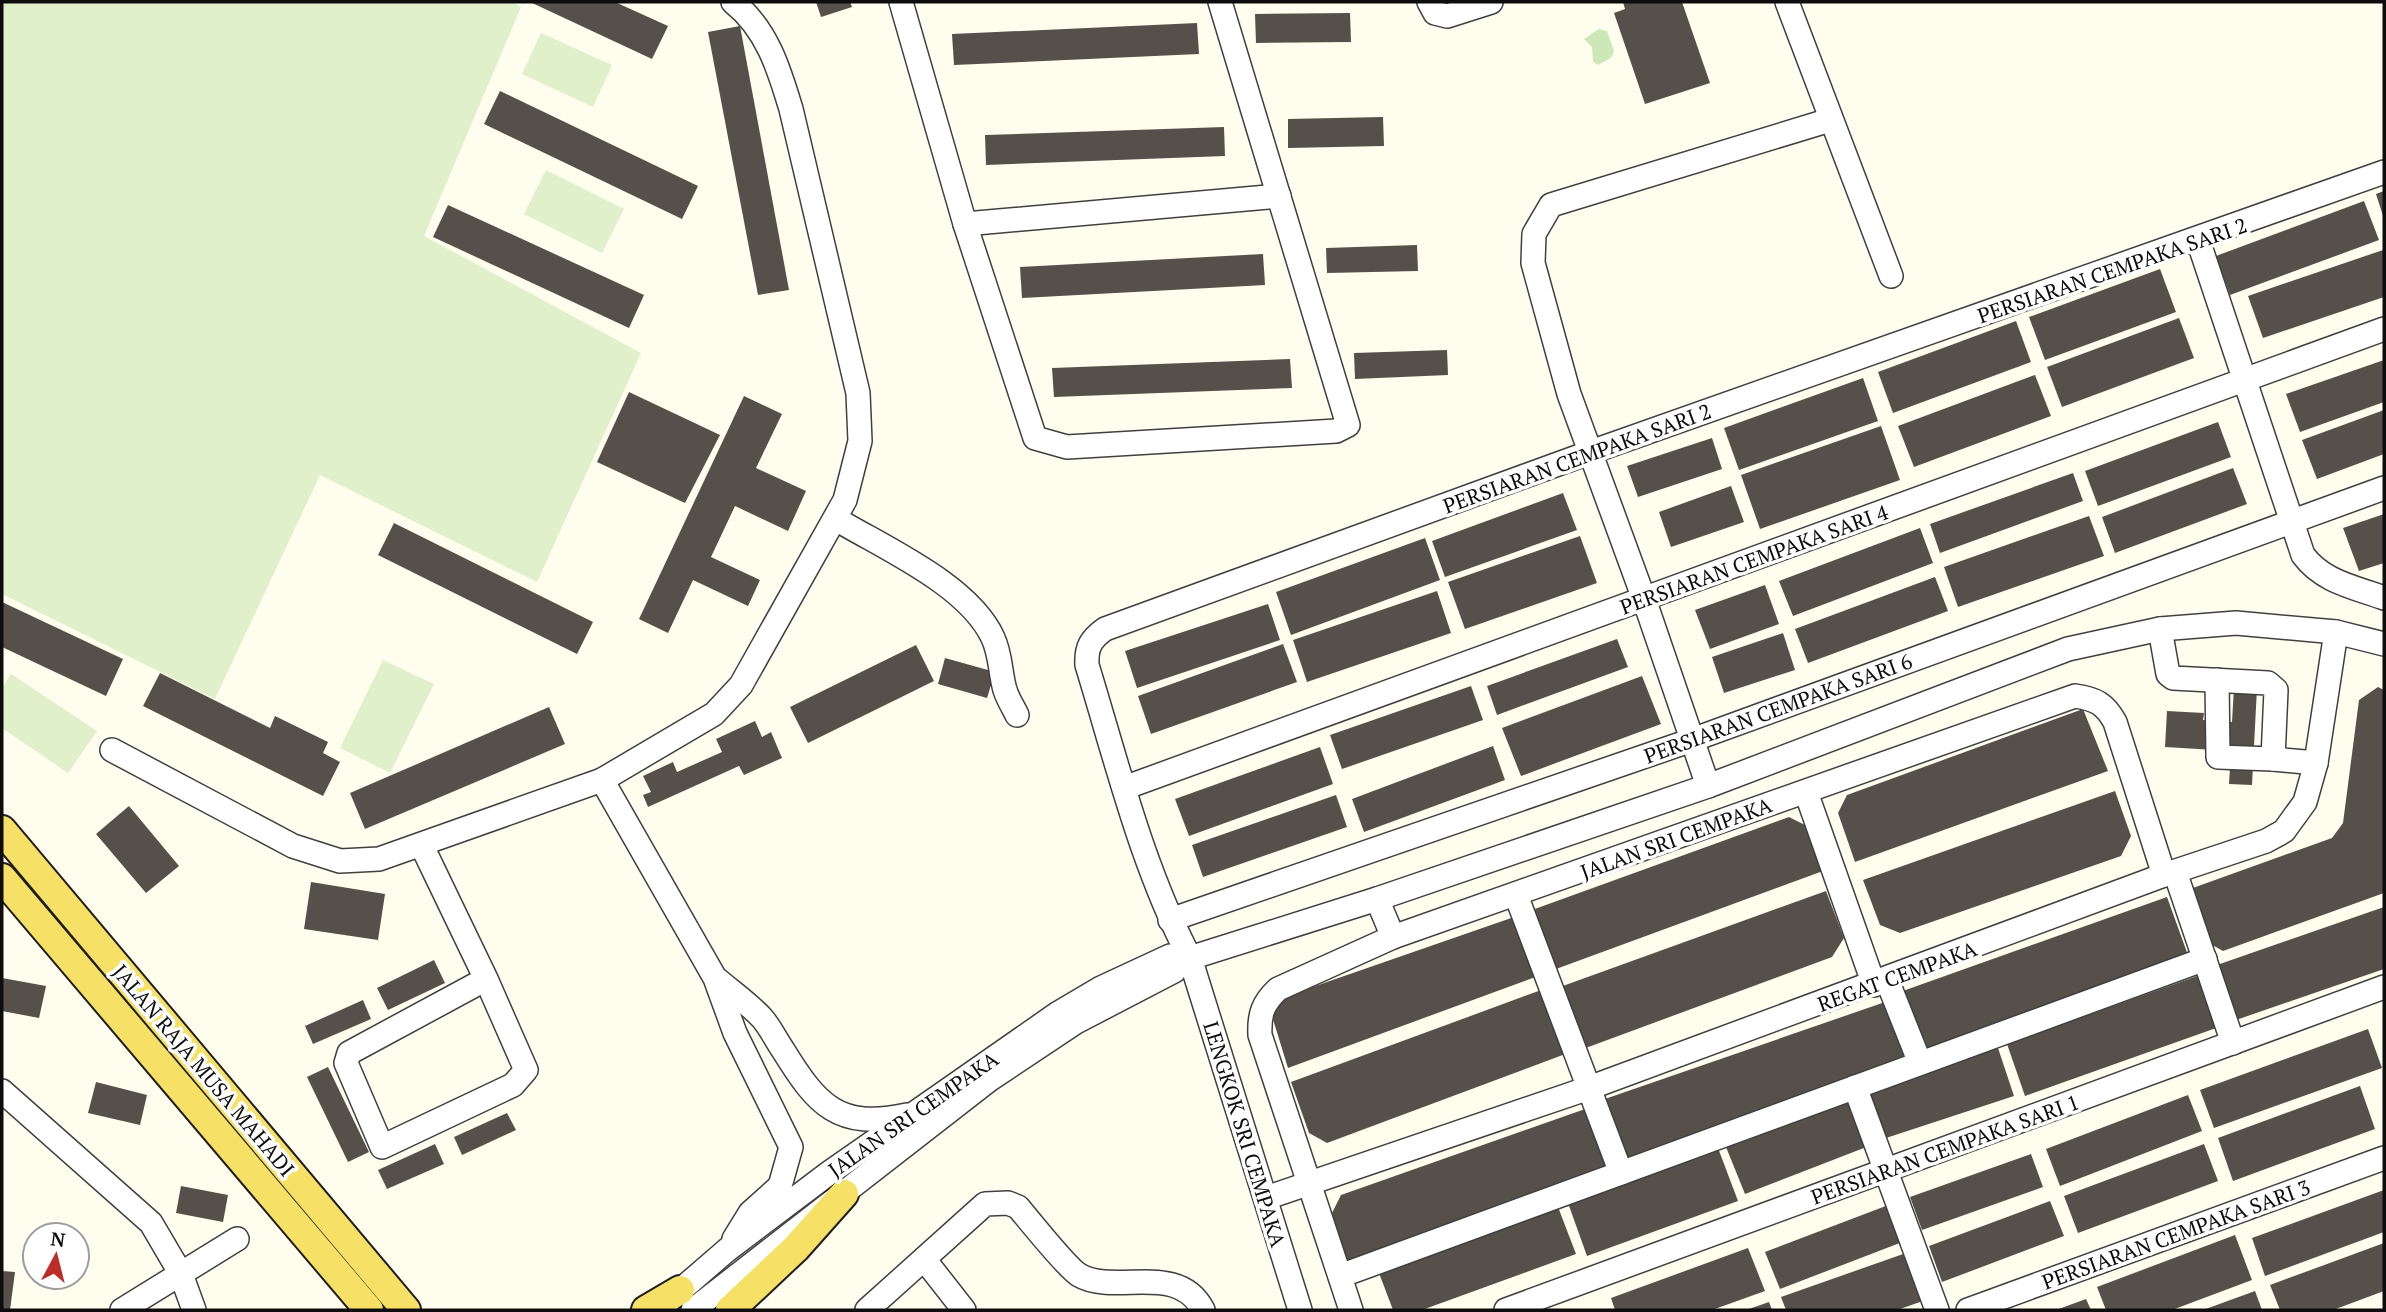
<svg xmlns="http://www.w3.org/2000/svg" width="2386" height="1312" viewBox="0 0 2386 1312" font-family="'PT Serif',serif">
	<rect width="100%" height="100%" fill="#fffdee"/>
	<polygon fill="#cde8b8" points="1599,29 1607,31 1614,51 1611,58 1598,65 1593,62 1592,47 1584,39"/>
	<g fill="#dff0ca">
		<polygon points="2,2 512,2 521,7 424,236 641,353 537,582 320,475 215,699 2,594"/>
		<polygon points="541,33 612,65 593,107 522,74"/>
		<polygon points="546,170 624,209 602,253 524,214"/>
		<polygon points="383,660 434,684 390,773 340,748"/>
		<polygon points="11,674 97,731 68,773 2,728 2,688"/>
	</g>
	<g fill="#56504a">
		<polygon points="530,2 615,2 668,26 652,59"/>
		<polygon points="816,2 850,2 852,7 821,17"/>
		<polygon points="1623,2 1682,2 1710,83 1645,104 1614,13 1625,9"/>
		<polygon points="1350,13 1351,42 1256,43 1255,14"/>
		<polygon points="1197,23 1199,54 954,65 952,34"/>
		<polygon points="740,26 789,290 758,295 708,32"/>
		<polygon points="500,91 698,186 682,219 484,124"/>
		<polygon points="1383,117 1384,146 1288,148 1288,119"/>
		<polygon points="1224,127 1225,156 986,165 985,135"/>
		<polygon points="2384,191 2384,219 2376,194"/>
		<polygon points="2364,201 2379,240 2230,295 2216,256"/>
		<polygon points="448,205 644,295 629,328 433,237"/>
		<polygon points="1417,245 1418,271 1327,273 1326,248"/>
		<polygon points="2383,250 2384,297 2263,338 2248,296"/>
		<polygon points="1263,254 1265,285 1022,298 1020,267"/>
		<polygon points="2160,269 2176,312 2045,360 2029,317"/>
		<polygon points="2179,318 2194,358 2062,407 2047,367"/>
		<polygon points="2016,321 2031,362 1893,413 1878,372"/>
		<polygon points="1447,350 1448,375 1355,379 1354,353"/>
		<polygon points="1290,359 1292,388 1054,397 1052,368"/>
		<polygon points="2384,360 2384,402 2300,432 2286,394"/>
		<polygon points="2035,375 2051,416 1914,467 1898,426"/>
		<polygon points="1863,378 1878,421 1739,470 1724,428"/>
		<polygon points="629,392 720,435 685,503 597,462"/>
		<polygon points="744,396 782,414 756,468 806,491 788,531 735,506 711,557 760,580 748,606 693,580 668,633 639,619"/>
		<polygon points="2384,410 2384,454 2317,479 2302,440"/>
		<polygon points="2218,422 2231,457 2098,506 2085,471"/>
		<polygon points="1881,426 1900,480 1760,529 1741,475"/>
		<polygon points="1712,438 1722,469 1638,497 1627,466"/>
		<polygon points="2233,468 2247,504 2115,553 2102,517"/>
		<polygon points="2073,473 2083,501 1940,553 1930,524"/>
		<polygon points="1731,486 1744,522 1671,547 1659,512"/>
		<polygon points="1563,493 1577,530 1445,577 1432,541"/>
		<polygon points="2384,514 2384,563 2359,571 2343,528"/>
		<polygon points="2089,516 2104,556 1958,607 1944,567"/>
		<polygon points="394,523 593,622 577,654 378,555"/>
		<polygon points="1920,528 1933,563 1793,616 1779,581"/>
		<polygon points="1580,536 1597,583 1465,629 1448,582"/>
		<polygon points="1425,538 1440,580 1291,635 1276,592"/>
		<polygon points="1935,577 1948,611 1808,663 1795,629"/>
		<polygon points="1765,585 1779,624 1710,649 1695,610"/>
		<polygon points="1437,591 1451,633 1307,682 1293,640"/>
		<polygon points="2,602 123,659 106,696 2,647"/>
		<polygon points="1268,604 1280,640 1137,688 1125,651"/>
		<polygon points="1783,633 1795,670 1724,693 1712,657"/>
		<polygon points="1617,639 1628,667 1497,715 1487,686"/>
		<polygon points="1283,644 1297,682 1151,734 1138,696"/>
		<polygon points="916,645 934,681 808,743 790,707"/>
		<polygon points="945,658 995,672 987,698 938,684"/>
		<polygon points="160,673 270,728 275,716 328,742 323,753 340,762 323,796 143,706"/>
		<polygon points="1642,676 1661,724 1521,776 1502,728"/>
		<polygon points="1471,686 1483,720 1342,769 1330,735"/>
		<polygon points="2234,687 2257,688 2252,785 2229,784 2231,751 2165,747 2167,711 2204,713 2203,720 2232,722"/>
		<polygon points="2378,687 2384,690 2384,893 2223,951 2207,942 2190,889 2332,838 2343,823 2359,700"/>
		<polygon points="549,707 565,744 365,829 350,793"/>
		<polygon points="2083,709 2108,771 1855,862 1838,813 1847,795"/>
		<polygon points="755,721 762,737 771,732 782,758 744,775 739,766 648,807 643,795 651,792 643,776 673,762 677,772 722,752 716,739"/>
		<polygon points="1493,746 1505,780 1364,832 1352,799"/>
		<polygon points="1320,747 1333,784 1189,836 1175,799"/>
		<polygon points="2115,791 2131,836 2121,856 1900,933 1880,925 1863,880"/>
		<polygon points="1336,795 1347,827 1203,877 1192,845"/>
		<polygon points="129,806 179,866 146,893 96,834"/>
		<polygon points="1789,817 1805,825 1823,871 1556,969 1532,910"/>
		<polygon points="311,882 385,894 378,940 304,929"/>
		<polygon points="1826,891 1844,938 1832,957 1583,1049 1560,987"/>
		<polygon points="2167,897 2189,958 1932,1053 1920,1046 1900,992"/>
		<polygon points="2384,907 2384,969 2236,1020 2217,965"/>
		<polygon points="1517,916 1538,976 1288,1068 1272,1016 1278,999"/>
		<polygon points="434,960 445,983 388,1010 377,988"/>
		<polygon points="2200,975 2219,1027 2025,1096 2007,1044"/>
		<polygon points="2,978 46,986 39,1018 2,1011"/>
		<polygon points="1544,989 1568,1053 1327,1143 1309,1133 1291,1082"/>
		<polygon points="363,1000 371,1019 313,1044 305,1026"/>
		<polygon points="1888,1001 1907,1051 1902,1064 1624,1163 1602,1100"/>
		<polygon points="2368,1029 2382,1068 2214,1128 2200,1090"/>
		<polygon points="1998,1048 2014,1096 1883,1139 1867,1091"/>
		<polygon points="328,1067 369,1152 348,1162 307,1077"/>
		<polygon points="96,1082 147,1095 140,1125 88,1113"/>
		<polygon points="2360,1086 2375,1129 2233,1181 2218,1138"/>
		<polygon points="2188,1095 2202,1131 2060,1186 2046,1149"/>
		<polygon points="1851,1098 1869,1146 1745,1194 1726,1147"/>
		<polygon points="1588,1108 1610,1169 1348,1266 1332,1213 1341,1195"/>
		<polygon points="507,1113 516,1130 462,1155 454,1137"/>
		<polygon points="435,1144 444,1164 387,1189 378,1170"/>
		<polygon points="2204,1144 2218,1181 2078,1233 2064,1196"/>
		<polygon points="1718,1148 1738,1201 1587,1256 1568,1203"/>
		<polygon points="2031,1154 2043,1187 1922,1230 1910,1197"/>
		<polygon points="181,1186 228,1195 223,1222 176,1213"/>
		<polygon points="2384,1190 2384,1232 2265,1276 2252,1238"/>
		<polygon points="2050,1201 2064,1236 1942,1282 1929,1246"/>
		<polygon points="1891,1204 1905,1241 1780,1289 1765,1252"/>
		<polygon points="1558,1207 1576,1254 1422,1310 1393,1310 1379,1273"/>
		<polygon points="2235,1235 2252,1280 2172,1310 2106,1310 2097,1287"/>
		<polygon points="2384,1243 2384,1291 2333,1310 2280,1310 2270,1285"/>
		<polygon points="1748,1248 1765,1291 1712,1310 1615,1310 1611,1298"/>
		<polygon points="1906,1253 1923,1301 1897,1310 1786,1310 1781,1297"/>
		<polygon points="2,1271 15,1272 10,1310 2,1310"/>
		<polygon points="2255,1291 2262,1310 2203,1310"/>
		<polygon points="2086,1299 2091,1310 2056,1310"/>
		<polygon points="1769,1302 1772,1310 1746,1310"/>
	</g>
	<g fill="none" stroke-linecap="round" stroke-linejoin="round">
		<g stroke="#404040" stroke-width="26">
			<g id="minor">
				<polyline points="901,2 965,224 1035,438 1067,447 1336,431 1348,425 1220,2"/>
				<polyline points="1429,2 1435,13 1447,16 1491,2"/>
				<polyline points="1787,2 1891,276"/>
				<polyline points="965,224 1279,196"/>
				<path d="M2198,240L2303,555C2323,582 2354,587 2384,598"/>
				<path d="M836,519C884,548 969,585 993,638C1001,655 1000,673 1005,690C1008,699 1013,707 1017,715"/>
				<polyline points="2160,629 2168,674 2173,678 2268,683 2276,690 2273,759 2316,763"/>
				<polyline points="2217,680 2218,757 2273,759"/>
				<path d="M112,750L293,846L340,861L379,859L602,780L714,714L741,685L845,500L860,441L858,393L791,109C779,69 767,29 733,2"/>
				<polyline points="602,780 715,978 735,1033 791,1147 780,1186 750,1213 734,1239"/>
				<polyline points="1708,786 1644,599 1569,394 1533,263 1534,234 1551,205 1830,120"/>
				<polyline points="1124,788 2384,329"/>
				<polyline points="1806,792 1874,985"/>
				<polyline points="422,846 486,979 526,1070 513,1085 382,1147 346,1063 349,1053 486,979"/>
				<polyline points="2175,872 2233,1043"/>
				<polyline points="1516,895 1621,1173"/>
				<polyline points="1377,899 1393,937"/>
				<polyline points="1170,920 1692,740 2384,488"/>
				<path d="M718,980C732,992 749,1004 762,1018C770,1027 776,1040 783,1050C817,1105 838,1130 907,1115"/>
				<polyline points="1887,980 1920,1063"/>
				<polyline points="1855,1087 1937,1310"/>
				<polyline points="2,1091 151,1223 181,1274 194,1310"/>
				<polyline points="1266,1198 1589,1088 2164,875 2266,841 2284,831 2305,802 2316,763 2336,632"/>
				<polyline points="924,1259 964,1310"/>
				<polyline points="1340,1276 2205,959"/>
				<polyline points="668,1301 727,1250 829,1173 1057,1014 1101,988 1170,956 1190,958 1377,899 1708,786 2068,649 2160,629 2236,623 2336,632 2384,644"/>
				<polyline points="122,1310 237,1239"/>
				<polyline points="693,1310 989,1080 1076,1022 1174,971"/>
				<path d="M867,1310L985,1204L1008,1203L1018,1207C1029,1220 1067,1268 1079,1275C1115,1296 1178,1261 1203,1310"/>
				<path d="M1300,1310L1190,958C1142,867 1117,763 1087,665C1086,647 1091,639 1105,629L1591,452L2384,172"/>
				<path d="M1351,1310L1260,1035C1259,1014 1263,1003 1278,989L1393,937L2075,696C2096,699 2105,704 2115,722L2164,875"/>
				<polyline points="1506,1310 2384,987"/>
				<polyline points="1968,1310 2384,1158"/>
			</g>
		</g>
		<g stroke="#1e1e1e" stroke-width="32">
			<g id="major">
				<polyline points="2,830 406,1310"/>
				<polyline points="2,878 369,1310"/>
				<polyline points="646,1310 680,1290"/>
				<polyline points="730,1310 796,1248 844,1194"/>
			</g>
		</g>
		<use href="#minor" stroke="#fff" stroke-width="23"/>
		<use href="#major" stroke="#f6e066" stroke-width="28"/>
	</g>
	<g text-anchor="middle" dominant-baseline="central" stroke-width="7" stroke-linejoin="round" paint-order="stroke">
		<g font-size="21" fill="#0d0d0d" stroke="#fff">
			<text transform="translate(2112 270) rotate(-19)">PERSIARAN CEMPAKA SARI 2</text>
			<text transform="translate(1577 458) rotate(-20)">PERSIARAN CEMPAKA SARI 2</text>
			<text transform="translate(1754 559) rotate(-20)">PERSIARAN CEMPAKA SARI 4</text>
			<text transform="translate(1778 708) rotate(-20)">PERSIARAN CEMPAKA SARI 6</text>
			<text transform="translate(1676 838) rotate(-20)">JALAN SRI CEMPAKA</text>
			<text transform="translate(1897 976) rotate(-20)">REGAT CEMPAKA</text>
			<text transform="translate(204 1070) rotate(50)">JALAN RAJA MUSA MAHADI</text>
			<text transform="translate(913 1114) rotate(-35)">JALAN SRI CEMPAKA</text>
			<text transform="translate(1245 1134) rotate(73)">LENGKOK SRI CEMPAKA</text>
			<text transform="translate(1945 1149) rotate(-20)">PERSIARAN CEMPAKA SARI 1</text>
			<text transform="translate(2176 1234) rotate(-20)">PERSIARAN CEMPAKA SARI 3</text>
		</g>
	</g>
	<rect width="2386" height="1312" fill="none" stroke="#0d0d0d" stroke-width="7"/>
	<g transform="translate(56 1256) rotate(7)"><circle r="33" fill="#ffffff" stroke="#9e9e9e" stroke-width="2"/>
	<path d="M0-5L12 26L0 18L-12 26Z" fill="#bb2d27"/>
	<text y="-10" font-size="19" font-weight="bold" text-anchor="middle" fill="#0d0d0d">N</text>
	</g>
</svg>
